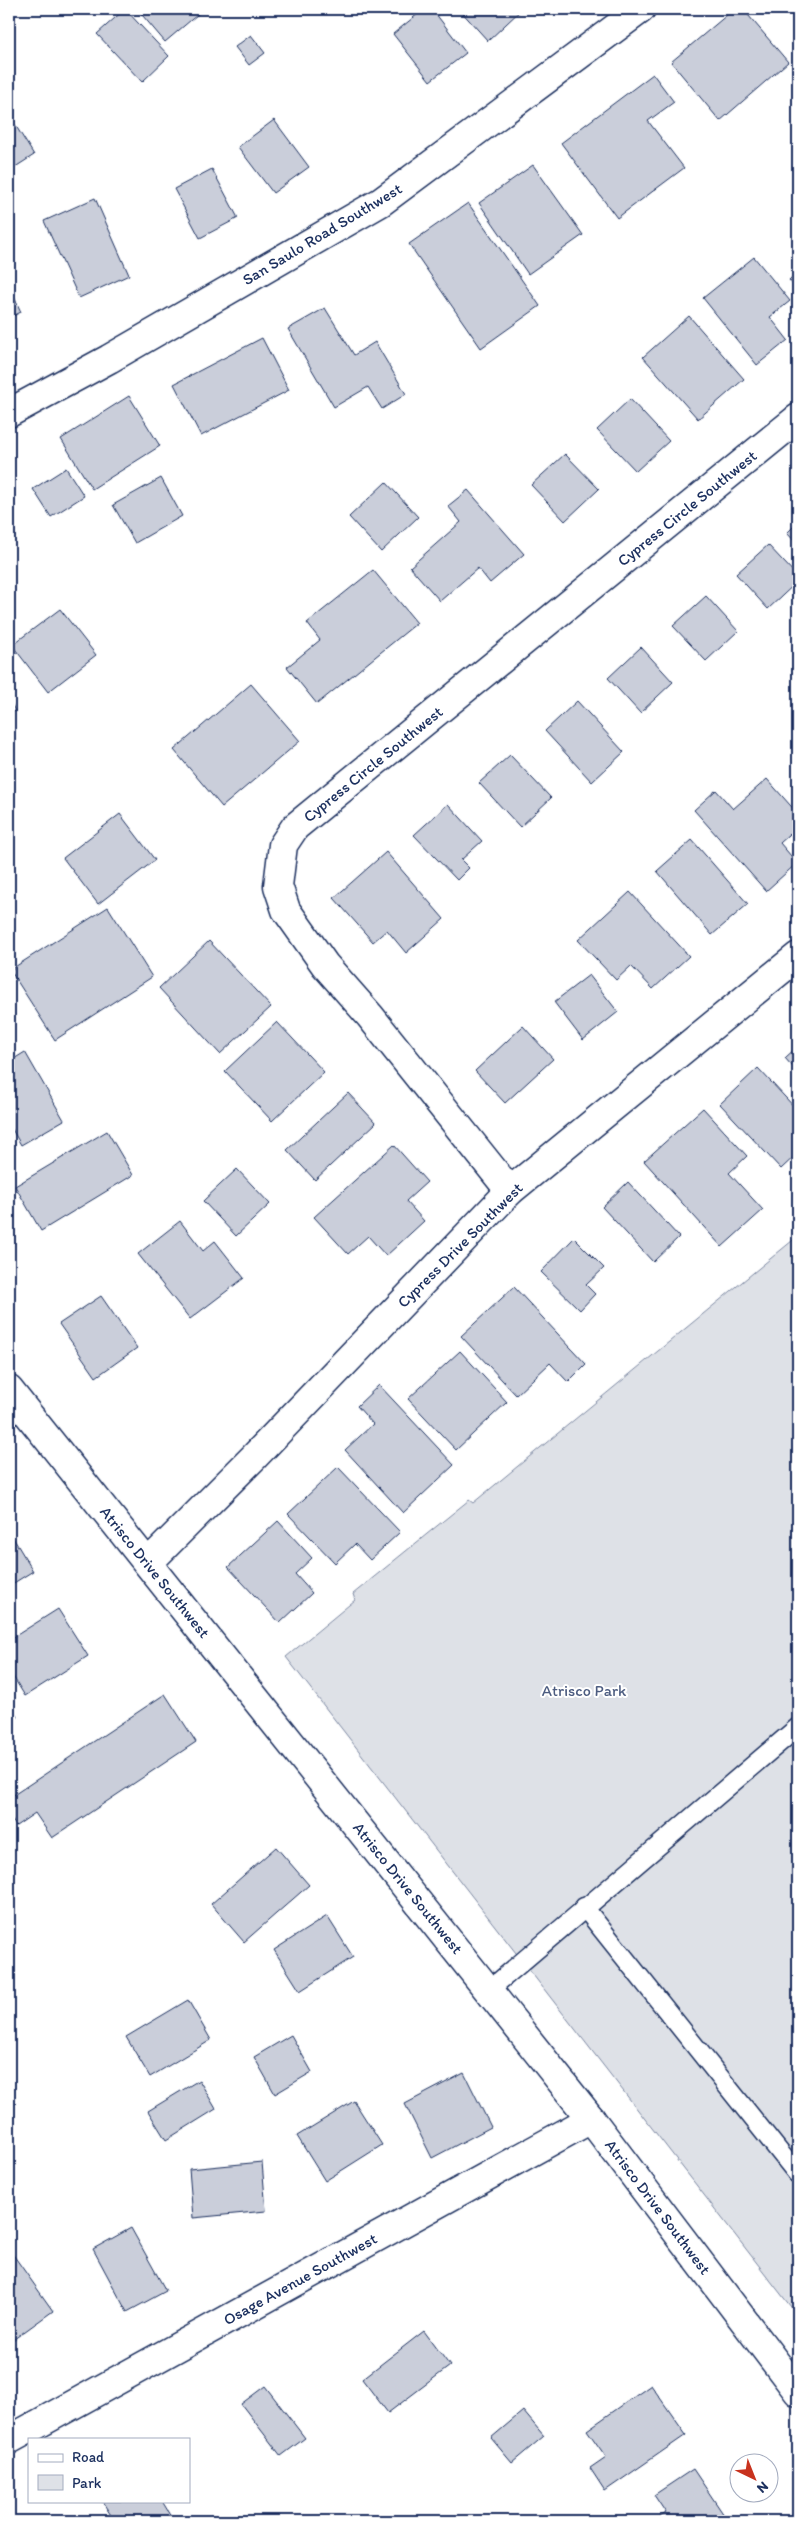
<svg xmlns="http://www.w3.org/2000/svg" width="807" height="2530" viewBox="0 0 807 2530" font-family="Itim,sans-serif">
	<rect width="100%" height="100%" fill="#fff"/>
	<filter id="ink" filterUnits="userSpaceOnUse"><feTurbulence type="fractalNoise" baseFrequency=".02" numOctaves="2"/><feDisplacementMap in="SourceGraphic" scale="10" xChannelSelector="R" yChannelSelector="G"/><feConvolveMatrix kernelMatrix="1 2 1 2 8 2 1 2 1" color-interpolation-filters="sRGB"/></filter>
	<g filter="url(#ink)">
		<polygon fill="#dee1e7" stroke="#7c88a2" points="798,1236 798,2316 286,1657 355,1600 353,1594 469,1500 473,1503"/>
		<g fill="#caceda" stroke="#1b2f5e">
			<polygon points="125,9 169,56 142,82 97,34"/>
			<polygon points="137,9 204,9 165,42"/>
			<polygon points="424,9 432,9 466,53 430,81 393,34"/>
			<polygon points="459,9 522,9 488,41"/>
			<polygon points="734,9 743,9 788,62 720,121 671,62"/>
			<polygon points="251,35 265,53 249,65 235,47"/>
			<polygon points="653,74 674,102 648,121 684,168 617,218 561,143"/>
			<polygon points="9,115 34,155 9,171"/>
			<polygon points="274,120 309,167 273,193 238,147"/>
			<polygon points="533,165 583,235 528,274 479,203"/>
			<polygon points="212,169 238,218 200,238 174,189"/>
			<polygon points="95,198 129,275 79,298 44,221"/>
			<polygon points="468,203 540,306 481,348 409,244"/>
			<polygon points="754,257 790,301 770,317 788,340 757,365 703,298"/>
			<polygon points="798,271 798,290 789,280"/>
			<polygon points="9,286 21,312 9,318"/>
			<polygon points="325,308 354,355 375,342 406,394 382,409 368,387 334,407 288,329"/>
			<polygon points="689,316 744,379 698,419 643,357"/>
			<polygon points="262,338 289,390 201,436 174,384"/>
			<polygon points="129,396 160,446 92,489 61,439"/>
			<polygon points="630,399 669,441 636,471 597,430"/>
			<polygon points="565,454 599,489 565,521 531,485"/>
			<polygon points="66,468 84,496 51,517 33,489"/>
			<polygon points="161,478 182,516 135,543 113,505"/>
			<polygon points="386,482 418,517 381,552 349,517"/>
			<polygon points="468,490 524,554 490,583 478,568 440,601 410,567 461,522 448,506"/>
			<polygon points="798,522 798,545 787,533"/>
			<polygon points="768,545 798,577 798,581 768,609 736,574"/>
			<polygon points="373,570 417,623 317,704 287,667 320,640 307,623"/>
			<polygon points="706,596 738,631 706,661 673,626"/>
			<polygon points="60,609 96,655 48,692 12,645"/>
			<polygon points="641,647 673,682 640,713 608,678"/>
			<polygon points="251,684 300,741 222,807 174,750"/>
			<polygon points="9,699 15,711 9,714"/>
			<polygon points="577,701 624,752 592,782 545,731"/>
			<polygon points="510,755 551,798 520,827 479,783"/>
			<polygon points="767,779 798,814 798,827 780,843 797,863 766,891 694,810 716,790 733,809"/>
			<polygon points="448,804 482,841 461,860 469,868 457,880 414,835"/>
			<polygon points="120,814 155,860 98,904 63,858"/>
			<polygon points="692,840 748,904 712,935 657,871"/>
			<polygon points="386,852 444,919 406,953 387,930 373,942 334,898"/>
			<polygon points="630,892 689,956 653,989 631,966 616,980 578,940"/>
			<polygon points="108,907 152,977 55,1040 10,970"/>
			<polygon points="209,941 271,1007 220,1054 159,988"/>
			<polygon points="589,975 618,1012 583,1040 554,1002"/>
			<polygon points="277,1022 324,1072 272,1121 225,1071"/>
			<polygon points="523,1026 553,1059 505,1103 475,1071"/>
			<polygon points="798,1046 798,1073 785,1058"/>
			<polygon points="25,1052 64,1120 21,1145 9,1124 9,1062"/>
			<polygon points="758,1068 798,1111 798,1153 781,1169 720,1104"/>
			<polygon points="348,1093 376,1123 315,1180 287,1150"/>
			<polygon points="703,1108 747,1156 729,1173 763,1210 722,1247 644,1161"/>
			<polygon points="107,1131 133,1175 41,1231 15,1186"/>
			<polygon points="394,1145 427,1182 406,1201 424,1221 386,1256 368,1236 348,1254 314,1217"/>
			<polygon points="237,1169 270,1204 236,1236 203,1201"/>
			<polygon points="628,1182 679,1237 653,1262 602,1207"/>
			<polygon points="180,1221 203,1251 215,1241 244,1278 190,1319 138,1254"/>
			<polygon points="574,1238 604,1268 586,1285 595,1294 580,1310 541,1272"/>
			<polygon points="514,1287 586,1364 568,1382 550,1363 516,1395 461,1336"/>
			<polygon points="101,1296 137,1348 96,1377 59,1324"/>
			<polygon points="460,1351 507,1402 456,1450 408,1399"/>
			<polygon points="379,1385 454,1465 403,1513 345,1450 373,1424 357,1406"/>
			<polygon points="338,1467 400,1532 370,1560 355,1544 335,1563 288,1514"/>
			<polygon points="278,1521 312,1558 295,1574 312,1593 280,1623 228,1567"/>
			<polygon points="9,1531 33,1571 9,1586"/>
			<polygon points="58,1609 88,1656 25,1696 9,1670 9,1640"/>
			<polygon points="165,1694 196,1742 52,1838 35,1813 16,1826 9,1816 9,1798"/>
			<polygon points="9,1704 18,1717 9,1723"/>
			<polygon points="276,1847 309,1885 244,1942 211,1904"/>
			<polygon points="327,1916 353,1957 300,1991 274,1950"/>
			<polygon points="188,2000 211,2040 150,2077 126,2037"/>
			<polygon points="291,2035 312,2072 275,2094 254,2057"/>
			<polygon points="464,2073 491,2127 432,2158 405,2104"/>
			<polygon points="199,2080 216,2109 166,2140 148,2111"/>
			<polygon points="354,2101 382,2145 325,2181 297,2136"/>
			<polygon points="262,2162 266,2211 193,2218 189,2169"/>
			<polygon points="131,2228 166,2291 127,2312 93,2249"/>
			<polygon points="9,2249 53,2311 10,2342 9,2340"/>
			<polygon points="424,2331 450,2366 388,2413 362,2379"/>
			<polygon points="651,2385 686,2435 605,2491 590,2468 606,2457 587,2430"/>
			<polygon points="265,2386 305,2438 281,2456 241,2404"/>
			<polygon points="523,2411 544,2436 512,2463 491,2438"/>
			<polygon points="693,2469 728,2521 654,2521 666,2513 654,2495"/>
			<polygon points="102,2501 162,2501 174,2521 105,2521 112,2517"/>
		</g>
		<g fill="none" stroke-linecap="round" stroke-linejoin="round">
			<g stroke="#1b2f5e" stroke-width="21">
				<g id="service">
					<polyline points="584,1907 798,2175"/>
					<polyline points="489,1990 798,1727"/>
				</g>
			</g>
			<g stroke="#1b2f5e" stroke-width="31">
				<g id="minor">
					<polyline points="9,413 109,359 381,202 641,9"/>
					<polyline points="510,1191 370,1016 325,965 286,910 278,886 283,845 295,827 798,418"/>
					<polyline points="148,1563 253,1458 510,1191 798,956"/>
				</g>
			</g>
			<g stroke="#1b2f5e" stroke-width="31">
				<polyline id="tertiary" points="9,2440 591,2119"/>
			</g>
			<g stroke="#1b2f5e" stroke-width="31">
				<polyline id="secondary" points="9,1390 591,2119 798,2392"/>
			</g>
			<use href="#service" stroke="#fff" stroke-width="18"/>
			<use href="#minor" stroke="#fff" stroke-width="28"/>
			<use href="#tertiary" stroke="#fff" stroke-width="28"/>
			<use href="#secondary" stroke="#fff" stroke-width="28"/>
		</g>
	</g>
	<g text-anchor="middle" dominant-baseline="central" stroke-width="4" stroke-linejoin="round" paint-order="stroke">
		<g font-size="16" fill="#1b2f5e" stroke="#fff">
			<text transform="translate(322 234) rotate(-31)">San Saulo Road Southwest</text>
			<text transform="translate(687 508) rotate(-39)">Cypress Circle Southwest</text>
			<text transform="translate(373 764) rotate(-39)">Cypress Circle Southwest</text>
			<text transform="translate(460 1245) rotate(-45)">Cypress Drive Southwest</text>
			<text transform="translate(155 1572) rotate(51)">Atrisco Drive Southwest</text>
			<text transform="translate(408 1888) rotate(51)">Atrisco Drive Southwest</text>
			<text transform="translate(658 2207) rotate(53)">Atrisco Drive Southwest</text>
			<text transform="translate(300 2279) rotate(-29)">Osage Avenue Southwest</text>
		</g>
		<g font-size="16" fill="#4c5c80" stroke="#fff">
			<text x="584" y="1690">Atrisco Park</text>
		</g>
	</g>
	<rect width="807" height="2530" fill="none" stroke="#fff" stroke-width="30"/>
	<rect x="15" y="15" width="777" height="2500" fill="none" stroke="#1b2f5e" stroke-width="2" filter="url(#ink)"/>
	<rect x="28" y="2438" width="162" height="65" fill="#ffffff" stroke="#a4acbf"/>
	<rect x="38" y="2454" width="25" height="8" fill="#ffffff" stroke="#a4acbf"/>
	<text x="72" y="2462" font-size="15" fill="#1b2f5e">Road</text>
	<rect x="38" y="2475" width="25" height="15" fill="#dee1e7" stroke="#a4acbf"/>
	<text x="72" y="2488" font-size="15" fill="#1b2f5e">Park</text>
	<g transform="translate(754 2478) rotate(137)"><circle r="24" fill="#ffffff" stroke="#a4acbf"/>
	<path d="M0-4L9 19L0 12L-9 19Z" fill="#c8321e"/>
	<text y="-8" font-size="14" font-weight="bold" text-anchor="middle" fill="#1b2f5e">N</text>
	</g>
</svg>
